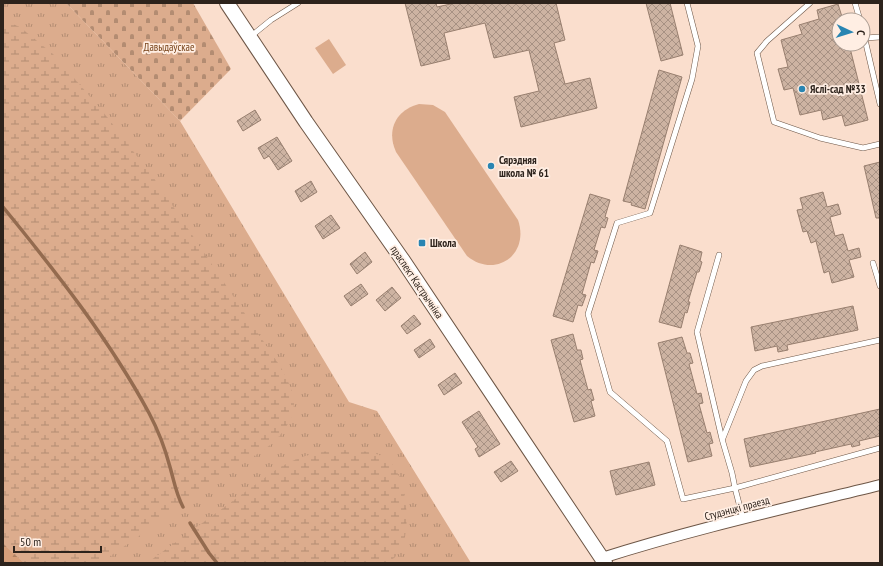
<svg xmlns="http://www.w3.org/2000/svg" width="883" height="566" viewBox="0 0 883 566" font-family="'PT Sans Narrow',sans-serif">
	<defs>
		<pattern id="grass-tufts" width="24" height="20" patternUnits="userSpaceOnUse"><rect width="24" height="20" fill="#dcac8d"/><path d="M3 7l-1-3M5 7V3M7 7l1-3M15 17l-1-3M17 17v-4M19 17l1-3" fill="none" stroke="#b38c72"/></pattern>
		<pattern id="forest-firs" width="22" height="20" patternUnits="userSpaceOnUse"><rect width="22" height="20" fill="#d79f7a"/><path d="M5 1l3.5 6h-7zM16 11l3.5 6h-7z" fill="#af8163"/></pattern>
		<pattern id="wetland-marsh" width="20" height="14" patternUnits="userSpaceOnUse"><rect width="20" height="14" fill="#dcac8d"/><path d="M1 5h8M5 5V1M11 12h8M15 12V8" fill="none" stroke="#b38c72"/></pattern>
		<pattern id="cemetery-stones" width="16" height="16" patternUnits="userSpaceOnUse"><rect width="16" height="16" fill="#dcac8d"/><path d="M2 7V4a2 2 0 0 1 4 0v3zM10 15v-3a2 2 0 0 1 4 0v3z" fill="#b38c72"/></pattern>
		<pattern id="building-cross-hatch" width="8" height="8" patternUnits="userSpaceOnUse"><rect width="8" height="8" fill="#cdb3a2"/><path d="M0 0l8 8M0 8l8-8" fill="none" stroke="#a79183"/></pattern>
	</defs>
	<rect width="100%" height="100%" fill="#fadecd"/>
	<polygon fill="url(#grass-tufts)" points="3,3 66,3 180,121 349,402 377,411 471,563 3,563"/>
	<polygon fill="url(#forest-firs)" points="3,544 24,563 3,563"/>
	<g fill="url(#wetland-marsh)">
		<path d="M3,20L20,27L53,54L81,86L108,118L158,184L280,366C299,399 300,415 273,443L106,559L99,563H24L3,543Z"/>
		<path d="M342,450C357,451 374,450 387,459C406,473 411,523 403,544C400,552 395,558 388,563H147L274,471C296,457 315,451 342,450Z"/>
	</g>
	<polygon fill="url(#cemetery-stones)" points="66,3 193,3 231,69 180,121"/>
	<g fill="#dcac8d">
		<polygon points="329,39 346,65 333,74 315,48"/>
		<path d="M419,104L433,105L445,112L518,220C530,255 495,279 467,256L396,152C386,130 396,110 419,104Z"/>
	</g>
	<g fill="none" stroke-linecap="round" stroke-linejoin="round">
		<g stroke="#946b4f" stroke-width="3.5">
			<path d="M3,207C56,272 109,339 149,413C158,430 165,448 170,467C174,481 176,494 183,507"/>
			<polyline points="190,523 209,553 217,563"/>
		</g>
	</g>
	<g fill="url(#building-cross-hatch)" stroke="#987f6f">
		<polygon points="405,3 436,3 437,7 455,3 556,3 565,40 554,43 565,84 590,78 597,108 521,127 514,97 539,91 529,50 494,58 485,23 444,33 450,59 421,66"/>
		<polygon points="646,3 670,3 683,55 661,61"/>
		<polygon points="838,4 843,20 839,20 839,44 849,44 868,120 845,126 842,115 823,120 821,110 800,115 793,88 784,90 778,69 788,67 781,40 802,34 799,25 819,19 817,10"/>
		<polygon points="659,70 682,77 645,209 631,205 632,203 623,201"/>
		<polygon points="255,110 261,120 243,131 237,121"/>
		<polygon points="277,137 292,161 278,170 269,156 264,159 258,148"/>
		<polygon points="880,162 880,218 876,218 864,166"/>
		<polygon points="311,181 317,192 301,202 295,191"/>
		<polygon points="823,192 827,207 838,204 841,214 830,217 835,236 843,234 848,251 859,248 861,257 849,260 854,277 832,283 829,271 824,273 816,241 811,243 807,231 803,232 797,210 803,209 800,198"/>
		<polygon points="590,194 610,200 605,217 608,218 605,228 601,227 594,250 598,251 594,263 591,262 582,294 586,295 582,306 578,305 573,322 553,316"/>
		<polygon points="331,215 340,228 323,239 315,226"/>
		<polygon points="680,245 702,252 700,261 702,262 699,272 697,272 688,302 690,302 687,313 685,312 681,328 659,322"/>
		<polygon points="365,252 372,262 357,274 350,264"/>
		<polygon points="361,284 368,294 351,306 344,296"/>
		<polygon points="392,287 401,298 385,311 376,300"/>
		<polygon points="853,306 858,330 787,345 788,350 778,352 777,346 755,351 751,327"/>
		<polygon points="414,315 421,324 407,334 401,326"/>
		<polygon points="573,334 577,350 581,350 583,359 580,360 588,390 591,389 594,400 591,401 595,416 574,422 551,340"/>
		<polygon points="682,337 687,353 690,353 693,363 689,364 697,394 701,393 703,403 699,404 707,433 710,432 713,443 709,444 712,456 688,462 658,343"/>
		<polygon points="430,339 435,347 419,358 414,350"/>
		<polygon points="455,373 462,383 444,395 438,385"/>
		<polygon points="880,409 880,436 859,441 860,445 852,447 851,444 815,452 816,453 750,467 744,439"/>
		<polygon points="479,411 500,444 479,457 475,449 478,447 462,422"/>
		<polygon points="511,461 518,471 501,482 494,472"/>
		<polygon points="649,462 655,485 616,495 610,471"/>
	</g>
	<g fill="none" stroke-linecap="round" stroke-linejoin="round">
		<g stroke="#6d5646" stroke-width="6">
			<g id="service">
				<polyline points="687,3 698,46 692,79 650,213 617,223 588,314 610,392 667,441 683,499 735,488 880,448"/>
				<polyline points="810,3 767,41 757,53 774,122 820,138 863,148 880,144"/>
				<polyline points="855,3 860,20"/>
				<polyline points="863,31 880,104"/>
				<polyline points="250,37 271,20 298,3"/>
				<polyline points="865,38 880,37"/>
				<polyline points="719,255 697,332 722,439 732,473 735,488 743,519"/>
				<polyline points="873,263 880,286"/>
				<polyline points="723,438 746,381 754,370 762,366 880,340"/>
			</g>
		</g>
		<g stroke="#6d5646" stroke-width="12">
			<path id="minor" d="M602,558C693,529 787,508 880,485"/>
		</g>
		<g stroke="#6d5646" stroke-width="16">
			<polyline id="secondary" points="227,3 306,122 402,259 605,563"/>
		</g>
		<use href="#service" stroke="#fff" stroke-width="5"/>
		<use href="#minor" stroke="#fff" stroke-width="10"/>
		<use href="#secondary" stroke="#fff" stroke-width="14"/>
	</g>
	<g fill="#2985b2" stroke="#ffeee3" stroke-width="1.5">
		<circle cx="802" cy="89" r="4"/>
		<circle cx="491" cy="166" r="4"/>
		<rect x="418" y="239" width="8" height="8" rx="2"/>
	</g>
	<g text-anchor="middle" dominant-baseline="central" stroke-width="3.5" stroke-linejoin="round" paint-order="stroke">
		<g font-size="11" fill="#774218" stroke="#ffeee3">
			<text x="169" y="47">Давыдаўскае</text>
		</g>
		<g font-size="11" font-weight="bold" fill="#2d231c" stroke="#ffeee3" text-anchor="start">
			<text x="810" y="89">Яслі-сад №33</text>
			<text x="499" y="160">Сярэдняя<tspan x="499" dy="13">школа № 61</tspan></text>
			<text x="430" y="243">Школа</text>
		</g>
		<g font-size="11" fill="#2d231c" stroke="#ffeee3">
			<text transform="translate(417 282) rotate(56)">праспект Кастрычніка</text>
			<text transform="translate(737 508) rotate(-15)">Студэнцкі праезд</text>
		</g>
	</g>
	<rect width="883" height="566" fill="none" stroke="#2d231c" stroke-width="8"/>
	<g transform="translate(851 32) rotate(94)"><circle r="19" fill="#ffeee3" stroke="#ab9d93"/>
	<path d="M0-3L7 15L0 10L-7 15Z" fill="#2985b2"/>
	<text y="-6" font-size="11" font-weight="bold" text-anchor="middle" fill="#2d231c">С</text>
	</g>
	<path d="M14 546v6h87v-6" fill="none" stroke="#2d231c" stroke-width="2"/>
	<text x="20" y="546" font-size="12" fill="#2d231c" stroke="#ffeee3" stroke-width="3" paint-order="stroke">50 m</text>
</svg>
